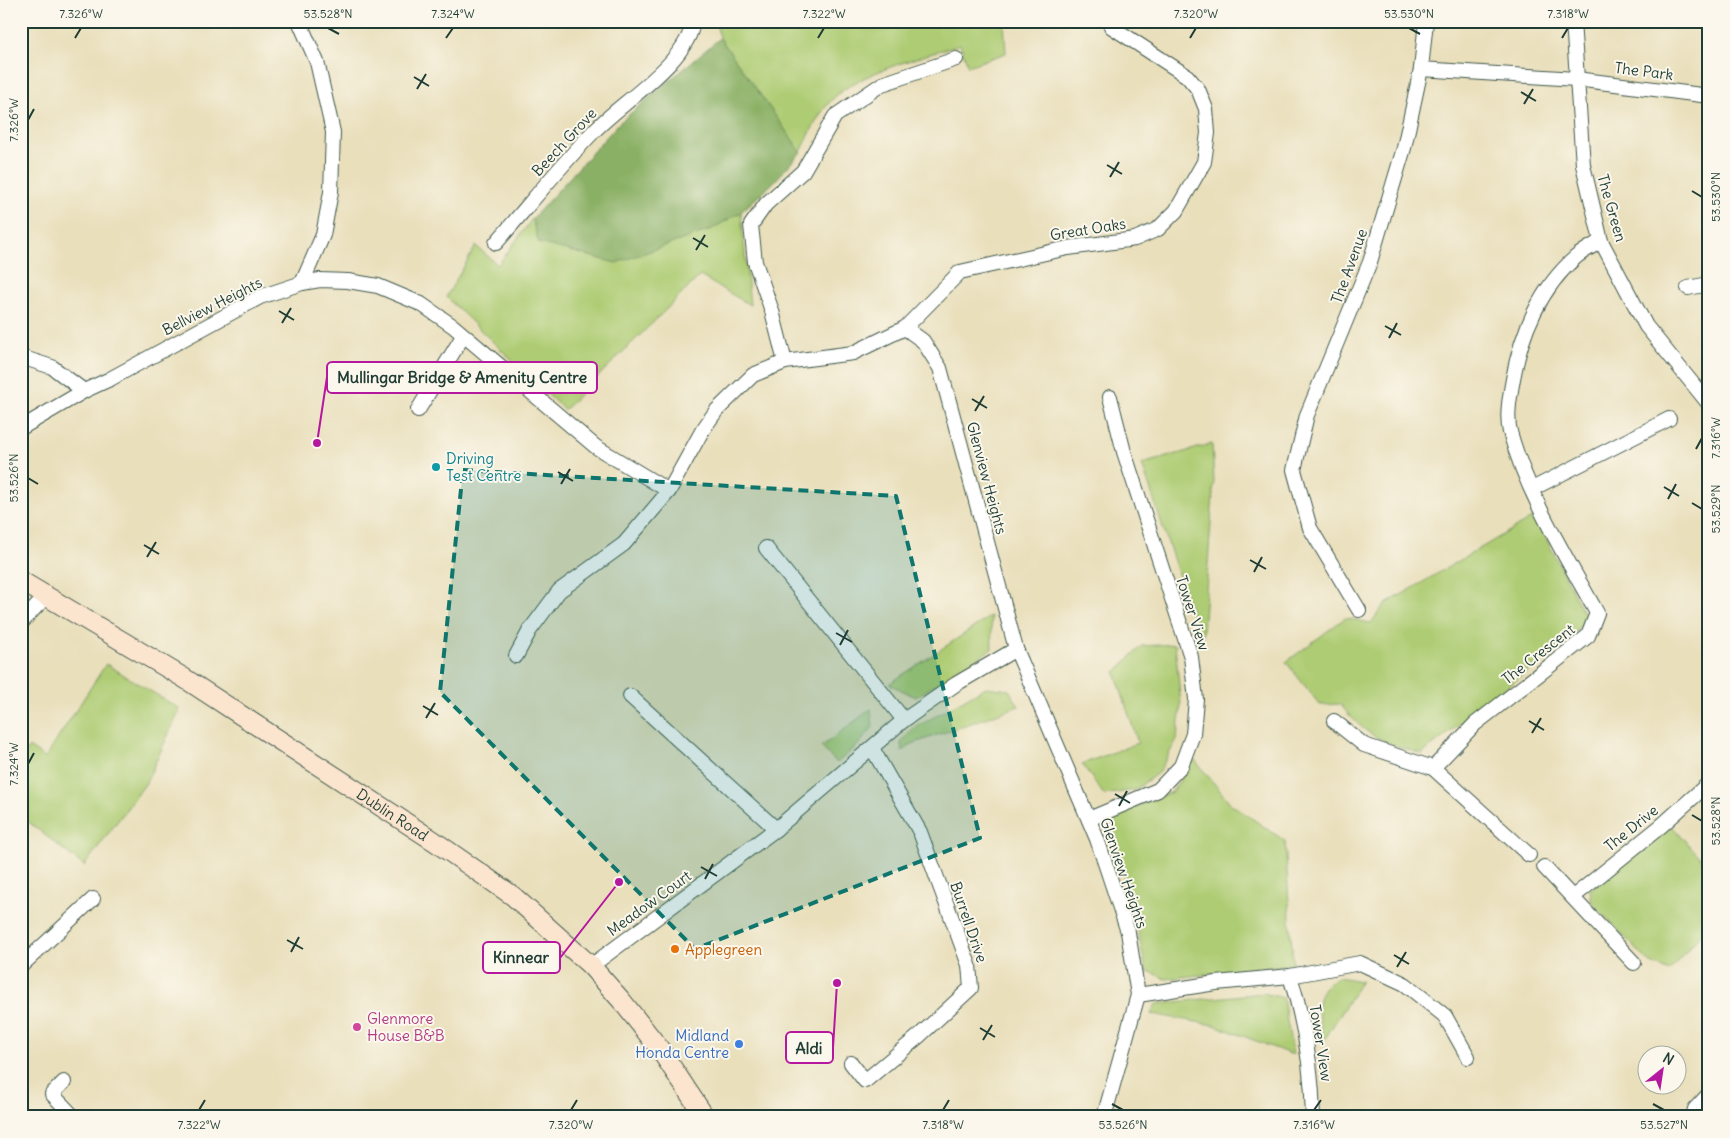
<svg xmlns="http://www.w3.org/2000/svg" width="1730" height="1138" viewBox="0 0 1730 1138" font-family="Delius,sans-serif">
	<rect width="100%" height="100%" fill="#fbf7ec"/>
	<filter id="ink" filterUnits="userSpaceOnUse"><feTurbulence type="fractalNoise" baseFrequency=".02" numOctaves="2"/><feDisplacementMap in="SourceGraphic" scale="10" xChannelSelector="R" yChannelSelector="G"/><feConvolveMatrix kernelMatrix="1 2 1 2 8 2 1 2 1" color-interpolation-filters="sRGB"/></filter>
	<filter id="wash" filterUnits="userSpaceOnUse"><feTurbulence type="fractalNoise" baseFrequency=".0096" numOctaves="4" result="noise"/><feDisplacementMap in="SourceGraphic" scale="20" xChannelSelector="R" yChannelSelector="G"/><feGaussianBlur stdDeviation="1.12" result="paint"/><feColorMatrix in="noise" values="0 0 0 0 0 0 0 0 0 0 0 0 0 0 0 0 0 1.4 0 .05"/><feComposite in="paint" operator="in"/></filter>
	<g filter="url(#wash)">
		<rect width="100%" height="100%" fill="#e9dfbb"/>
		<g fill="#aecc73" stroke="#668454">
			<path d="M715,21H1004L1006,53L968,66L960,44C926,56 865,71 838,94C820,109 811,131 801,152L720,38Z"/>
			<polygon points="741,212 750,305 700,276 564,410 446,297 476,246 498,265 532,219 539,243 710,230"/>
			<polygon points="1212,444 1214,481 1202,646 1142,464"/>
			<path d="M1535,516L1586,618L1575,634L1422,754C1382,742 1366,737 1340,704L1320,705L1286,662L1345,618L1371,623L1384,605Z"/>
			<polygon points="991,616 992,649 916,697 889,684"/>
			<polygon points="1175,644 1181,705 1177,739 1159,772 1135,790 1104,795 1082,764 1138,743 1115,672 1142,646"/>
			<polygon points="106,664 180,709 146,783 84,866 21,816 21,759 29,747 45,758"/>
			<polygon points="986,687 1009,690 1019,706 912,744 902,752 901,743 913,729"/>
			<polygon points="871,709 873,727 859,744 837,763 821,747"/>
			<polygon points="1194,759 1231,804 1285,841 1293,964 1166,979 1146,970 1133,908 1107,818 1172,792"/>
			<polygon points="1672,826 1709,868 1709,925 1669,971 1649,962 1592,903 1590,890"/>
			<path d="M1338,977L1361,981L1323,1042C1319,1015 1309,992 1338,977Z"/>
			<polygon points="1263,993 1283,998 1293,1055 1214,1025 1151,1014 1156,1004"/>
		</g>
		<polygon fill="#8ab065" stroke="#54764c" points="720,38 801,152 774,182 741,212 710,230 616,263 539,243 532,219 619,123"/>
	</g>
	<g filter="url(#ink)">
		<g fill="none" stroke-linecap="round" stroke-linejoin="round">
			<g stroke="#3d5548" stroke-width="16">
				<g id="street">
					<polyline points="299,21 317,62 333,132 331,192 323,235 302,283"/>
					<polyline points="1573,21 1583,165 1601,241 1646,326 1709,404"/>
					<polyline points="1421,69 1426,21"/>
					<path d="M496,243C529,205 560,166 595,130C622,102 689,61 693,21"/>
					<polyline points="1688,288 1709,284"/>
					<polyline points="905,328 923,341 940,368 1016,649 1097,839 1128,932 1138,995 1104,1117"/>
					<polyline points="21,357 52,367 84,391"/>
					<polyline points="785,362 772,311 755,262 751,225 766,204 803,171 835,116 882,84 956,59"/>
					<polyline points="418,410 463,336"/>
					<polyline points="21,428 84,391 110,379 260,297 302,283 320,280 348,281 378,286 421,304 453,326 596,447 669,491 702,431 716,411 753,375 785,362 853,353 905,328 960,272 1068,248 1135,239 1158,229 1176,211 1204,162 1208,133 1206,109 1198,89 1187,76 1112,27 1108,21"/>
					<polyline points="1532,489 1669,419"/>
					<polyline points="766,548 904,720"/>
					<polyline points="1359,610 1310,528 1294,470 1307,415 1370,262 1404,148 1421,69 1576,79 1709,96"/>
					<polyline points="21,623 46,596"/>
					<polyline points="516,656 530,630 559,591 624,544 669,491"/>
					<polyline points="630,696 776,829"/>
					<path d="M1334,721L1364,745L1433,768L1475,724L1588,636L1597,613C1565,555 1528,496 1510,432C1506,416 1510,395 1513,379C1521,334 1540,288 1576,257C1583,251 1593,246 1601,241"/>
					<polyline points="1433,768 1529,855"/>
					<polyline points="1089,819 1158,790 1181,766 1193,734 1196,699 1191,657 1124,452 1110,397"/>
					<polyline points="1544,867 1634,963"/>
					<polyline points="1573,897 1661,826 1709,783"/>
					<polyline points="21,966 93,899"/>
					<polyline points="591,966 776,829 904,720 956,684 1016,649"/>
					<path d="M1290,976C1304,1020 1312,1070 1313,1117"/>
					<polyline points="1138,995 1216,983 1290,976 1360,963 1405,984 1445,1016 1468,1057"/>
					<polyline points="851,1063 865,1081 919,1036 971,988 969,965 920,832 872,748"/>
					<polyline points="64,1082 52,1094 74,1117"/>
					<polyline points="1693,1117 1695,1109 1709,1094"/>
				</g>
			</g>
			<g stroke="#3d5548" stroke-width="21">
				<g id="secondary">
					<path id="s1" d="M21,581L184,678L434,841L513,896L591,966L621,1000L659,1048L705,1117"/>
				</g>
			</g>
			<use href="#street" stroke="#fff" stroke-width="14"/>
			<use href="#secondary" stroke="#fbe5cf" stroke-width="19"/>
		</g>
	</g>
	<path fill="#0f766e" fill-opacity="0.2" stroke="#0f766e" stroke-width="4" stroke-dasharray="10 6" stroke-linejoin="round" d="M463,470L896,496L980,838L695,949L440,692Z"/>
	<path fill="none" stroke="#1f3d34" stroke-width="2" d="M328,28L339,34M1409,28L1420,34M75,38L81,28M446,38L453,28M818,38L824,28M1190,38L1196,28M1562,38L1568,28M414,77L429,86M417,89L426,74M1521,92L1536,101M1524,104L1533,89M28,120L34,109M1107,165L1122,174M1110,177L1119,162M1692,191L1702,197M693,238L708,247M696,250L705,235M279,311L294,320M282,323L291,308M1385,326L1401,335M1389,338L1397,323M972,399L987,408M975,411L984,396M1696,449L1702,438M558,472L573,481M28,478L38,484M561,484L570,469M1664,487L1679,496M1668,499L1676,484M1692,503L1702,509M144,545L159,554M147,557L156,542M1250,560L1266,569M1254,572L1262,557M836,633L852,642M840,645L848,630M423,706L438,715M426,718L435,703M1529,721L1544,730M1532,733L1541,718M28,764L34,753M1115,794L1130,803M1119,806L1127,791M1692,815L1702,821M701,867L717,876M705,879L713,864M287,940L303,949M291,952L299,937M1394,955L1409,964M1397,967L1406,952M980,1028L995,1037M983,1040L992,1025M1112,1104L1123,1110M1653,1104L1664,1110M199,1110L205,1100M571,1110L577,1100M943,1110L949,1100M1314,1110L1321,1100"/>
	<circle fill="#0f9aa8" stroke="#fbf7ec" stroke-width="2" cx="436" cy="467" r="5"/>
	<circle fill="#e8710a" stroke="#fbf7ec" stroke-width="2" cx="675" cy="949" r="5"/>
	<circle fill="#d1479c" stroke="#fbf7ec" stroke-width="2" cx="357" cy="1027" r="5"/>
	<circle fill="#3f7fe0" stroke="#fbf7ec" stroke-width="2" cx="739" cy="1044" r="5"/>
	<g text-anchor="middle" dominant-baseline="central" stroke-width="4" stroke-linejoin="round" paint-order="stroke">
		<g font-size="15" fill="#1f3d34" stroke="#fbf7ec">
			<text transform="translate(1644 71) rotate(7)">The Park</text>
			<text transform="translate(564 142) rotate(-47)">Beech Grove</text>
			<text transform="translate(1612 208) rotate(74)">The Green</text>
			<text transform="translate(1088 229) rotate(-9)">Great Oaks</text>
			<text transform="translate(1349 266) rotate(-70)">The Avenue</text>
			<text transform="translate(212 306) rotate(-27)">Bellview Heights</text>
			<text transform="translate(987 478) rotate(75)">Glenview Heights</text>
			<text transform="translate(1193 613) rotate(72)">Tower View</text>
			<text transform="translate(1538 654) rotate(-38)">The Crescent</text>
			<text stroke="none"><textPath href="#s1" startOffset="439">Dublin Road</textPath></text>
			<text transform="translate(1631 828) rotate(-39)">The Drive</text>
			<text transform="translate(1124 873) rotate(71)">Glenview Heights</text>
			<text transform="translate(649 903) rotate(-36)">Meadow Court</text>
			<text transform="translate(969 922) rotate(71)">Burrell Drive</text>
			<text transform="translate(1321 1043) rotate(81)">Tower View</text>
		</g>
		<g font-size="15" fill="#0d838f" stroke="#fbf7ec" text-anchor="start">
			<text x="446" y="458">Driving<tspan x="446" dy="17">Test Centre</tspan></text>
		</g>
		<g font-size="15" fill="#c56008" stroke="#fbf7ec" text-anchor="start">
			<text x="685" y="949">Applegreen</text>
		</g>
		<g font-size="15" fill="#b23c85" stroke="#fbf7ec" text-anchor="start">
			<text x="367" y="1018">Glenmore<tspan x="367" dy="17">House B&amp;B</tspan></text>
		</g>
		<g font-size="15" fill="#366cbe" stroke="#fbf7ec" text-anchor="end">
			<text x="729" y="1035">Midland<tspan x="729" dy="17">Honda Centre</tspan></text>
		</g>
	</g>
	<path fill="none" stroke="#b5179e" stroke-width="2" d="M317 443L327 377M619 882L560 958M837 983L833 1048"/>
	<g fill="#b5179e" stroke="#fbf7ec" stroke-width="2">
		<circle cx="317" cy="443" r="5"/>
		<circle cx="619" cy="882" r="5"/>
		<circle cx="837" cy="983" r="5"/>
	</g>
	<g fill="#fbf7ec" stroke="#b5179e" stroke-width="2">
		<rect x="327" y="362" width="270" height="31" rx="5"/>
		<rect x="483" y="942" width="77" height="31" rx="5"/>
		<rect x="786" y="1032" width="47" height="31" rx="5"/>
	</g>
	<g font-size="16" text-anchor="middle" font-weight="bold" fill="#1f3d34">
		<text x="462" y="383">Mullingar Bridge &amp; Amenity Centre</text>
		<text x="521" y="963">Kinnear</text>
		<text x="809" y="1054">Aldi</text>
	</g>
	<rect width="1730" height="1138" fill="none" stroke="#fbf7ec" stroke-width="55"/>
	<g transform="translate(1662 1070) rotate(30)"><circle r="24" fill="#fbf7ec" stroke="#a3ada2"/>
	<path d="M0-4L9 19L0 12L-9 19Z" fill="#b5179e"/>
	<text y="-8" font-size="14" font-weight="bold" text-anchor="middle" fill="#1f3d34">N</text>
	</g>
	<rect x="28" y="28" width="1674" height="1082" fill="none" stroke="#1f3d34" stroke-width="2"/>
	<g font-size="12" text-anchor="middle" fill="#1f3d34">
		<text x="81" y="18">7.326°W</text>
		<text x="328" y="18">53.528°N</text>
		<text x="453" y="18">7.324°W</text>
		<text x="824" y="18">7.322°W</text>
		<text x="1196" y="18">7.320°W</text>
		<text x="1409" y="18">53.530°N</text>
		<text x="1568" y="18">7.318°W</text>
		<text transform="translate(14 120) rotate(-90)" y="4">7.326°W</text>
		<text transform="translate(1716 197) rotate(-90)" y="4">53.530°N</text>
		<text transform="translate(1716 438) rotate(-90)" y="4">7.316°W</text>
		<text transform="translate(14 478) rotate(-90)" y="4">53.526°N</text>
		<text transform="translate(1716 509) rotate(-90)" y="4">53.529°N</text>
		<text transform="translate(14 764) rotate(-90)" y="4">7.324°W</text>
		<text transform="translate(1716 821) rotate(-90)" y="4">53.528°N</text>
		<text x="199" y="1129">7.322°W</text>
		<text x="571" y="1129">7.320°W</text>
		<text x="943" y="1129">7.318°W</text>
		<text x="1123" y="1129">53.526°N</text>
		<text x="1314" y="1129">7.316°W</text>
		<text x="1664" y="1129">53.527°N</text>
	</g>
</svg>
